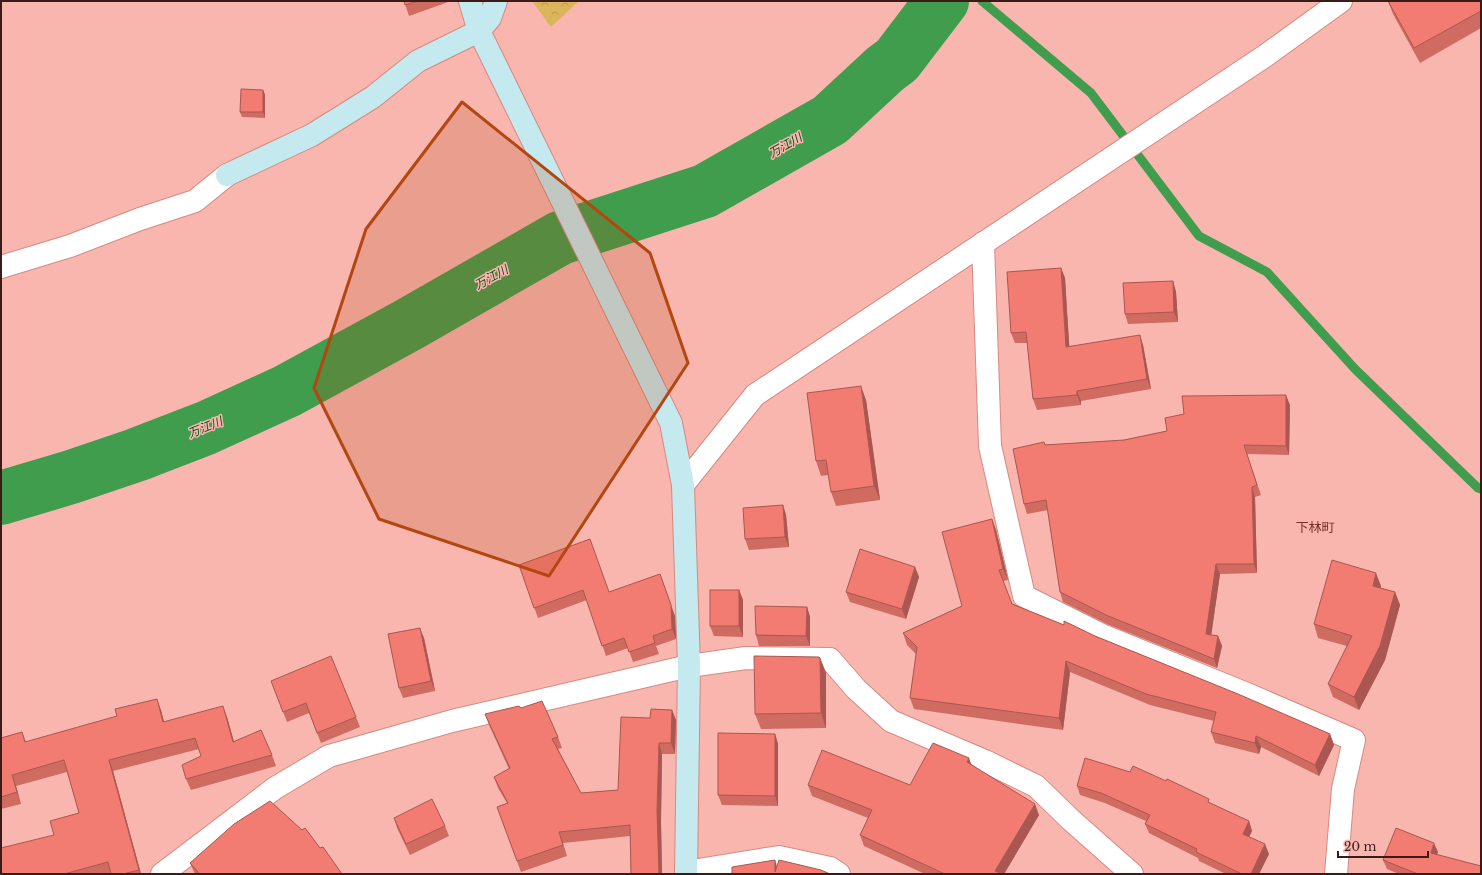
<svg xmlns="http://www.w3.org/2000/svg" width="1482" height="875" viewBox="0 0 1482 875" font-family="'Libre Baskerville','Noto Sans JP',serif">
	<defs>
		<pattern id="forest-crowns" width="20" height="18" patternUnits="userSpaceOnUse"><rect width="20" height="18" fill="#dbb55b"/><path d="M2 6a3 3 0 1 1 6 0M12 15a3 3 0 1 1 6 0" fill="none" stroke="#bd9b4e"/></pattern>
	</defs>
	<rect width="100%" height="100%" fill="#f8b6ae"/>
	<polygon fill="url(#forest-crowns)" points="532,1 579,1 551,27"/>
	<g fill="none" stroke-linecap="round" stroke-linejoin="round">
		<polyline stroke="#3f9d4d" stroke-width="9" points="982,1 1091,93 1199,236 1267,272 1355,369 1478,488 1481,489"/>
		<polyline stroke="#3f9d4d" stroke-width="54" points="1,498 71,477 136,455 206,428 287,391 408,325 560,238 705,191 830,120 885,69 897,60 942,1"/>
		<g stroke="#d78980" stroke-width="24">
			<g id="street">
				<polyline points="983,243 990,446 1024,596 1104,636 1247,694 1354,740 1343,789 1336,874"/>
				<polyline points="1,267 70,246 140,219 195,201 227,175"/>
				<polyline points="683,485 755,395 1265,56 1341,1"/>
				<polyline points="686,872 779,857 830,868 839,874"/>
				<polyline points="162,874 275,788 329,756 452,721 689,666 746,658 830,659 856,689 891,721 985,761 1036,786 1071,820 1132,874"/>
			</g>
		</g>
		<g stroke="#d78980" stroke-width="24">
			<g id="secondary">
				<polyline points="470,1 479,31 671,423 683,485 689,666 686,874"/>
				<polyline points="227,175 312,135 373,97 418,61 479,31 490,18 496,1"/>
			</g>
		</g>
		<use href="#street" stroke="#fff" stroke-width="22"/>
		<use href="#secondary" stroke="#c4e9ee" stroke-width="22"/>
	</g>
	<g fill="#d06b62">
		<polygon points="404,1 451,1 409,16"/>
		<polygon points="1388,1 1481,1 1481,28 1420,63 1393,14"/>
		<polygon points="263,90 265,95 265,118 242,117 240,112"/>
		<polygon points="1061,268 1065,278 1069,346 1143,345 1151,389 1081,401 1081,405 1037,410 1033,399 1027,343 1015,343 1011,333"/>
		<polygon points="1173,281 1176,292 1178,322 1128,324 1125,314"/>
		<polygon points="866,400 880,500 836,506 831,492 828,475 821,476 816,461"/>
		<polygon points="1290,405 1289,455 1247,454 1261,495 1255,497 1257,573 1220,574 1211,635 1218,636 1222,646 1217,668 1109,625 1063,602 1060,592 1048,510 1027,514 1024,504 1045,445 1124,440"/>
		<polygon points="783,505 786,515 789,547 749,550 745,539"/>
		<polygon points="992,519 996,530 1008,580 1003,581 1012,604 1064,625 1095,636 1330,734 1334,745 1319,776 1261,747 1259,754 1215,743 1211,732 1214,721 1150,705 1070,672 1063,730 914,709 910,698 916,654 907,645 903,633 962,606"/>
		<polygon points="519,565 609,592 675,616 676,639 656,646 659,654 633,662 628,648 606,656 587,600 538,618"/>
		<polygon points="915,567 919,577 906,619 850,602 846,592"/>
		<polygon points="1381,586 1381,588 1395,592 1400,605 1385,660 1359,710 1333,697 1328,684 1347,646 1318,638 1314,624"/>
		<polygon points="739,590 743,600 743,637 714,636 710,626"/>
		<polygon points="807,607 810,617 810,646 759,646 756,635"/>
		<polygon points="424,638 435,691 403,698 399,688"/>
		<polygon points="820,658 826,673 826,728 761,729 755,714"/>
		<polygon points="271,681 356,717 360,727 321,743 309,713 287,722"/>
		<polygon points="521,708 558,737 562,748 558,749 581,793 618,790 650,718 672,710 676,720 675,754 662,754 661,822 662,874 631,874 630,836 563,843 567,856 521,872 497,807 507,803 498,788 494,777 509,769 489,725 485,714"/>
		<polygon points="161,710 164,722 227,717 234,742 272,755 276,766 191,790 186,779 201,756 199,749 113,771 141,874 1,874 54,835 79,813 67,772 16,786 21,804 1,809 1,738 22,732 26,742"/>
		<polygon points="775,734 778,744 778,806 722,805 718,795"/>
		<polygon points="971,764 1039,815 1004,874 925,874 864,846 860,835 868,818 812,796 808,785 910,785"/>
		<polygon points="1077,786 1210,803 1249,821 1252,831 1249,837 1269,854 1259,874 1226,874 1199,861 1198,858 1149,833 1145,824 1146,821 1105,803 1080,795"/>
		<polygon points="394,818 445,826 449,836 410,855 397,828"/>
		<polygon points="320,848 342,874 195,874 194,872 190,863"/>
		<polygon points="1438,852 1437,854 1481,874 1399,874 1387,869 1383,860"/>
	</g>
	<g fill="#a95750">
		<polygon points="263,90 265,95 265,118 263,112"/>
		<polygon points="1061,268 1065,278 1070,357 1066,347"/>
		<polygon points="1173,281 1176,292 1178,322 1174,312"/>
		<polygon points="1140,335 1143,345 1151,389 1147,379"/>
		<polygon points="861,386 866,400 880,500 874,486"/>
		<polygon points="1077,391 1081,401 1081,405 1077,395"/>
		<polygon points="1286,395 1290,405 1289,455 1286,446"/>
		<polygon points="1252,487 1255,497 1257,573 1254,564"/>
		<polygon points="783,505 786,515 789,547 785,537"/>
		<polygon points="992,519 996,530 1008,580 1003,569"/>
		<polygon points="1216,564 1220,574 1210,644 1206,634"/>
		<polygon points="915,567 919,577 906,619 902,609"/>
		<polygon points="1376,573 1381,586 1378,599 1373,586"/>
		<polygon points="660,574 675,616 676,639 672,629"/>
		<polygon points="739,590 743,600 743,637 739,626"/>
		<polygon points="1395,592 1400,605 1385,660 1359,710 1354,697"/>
		<polygon points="807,607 810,617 810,646 806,636"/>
		<polygon points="420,628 424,638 435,691 431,681"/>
		<polygon points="1218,636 1222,646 1217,668 1214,659"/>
		<polygon points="820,658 826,673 826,728 821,713"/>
		<polygon points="1066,661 1070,672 1063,730 1059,718"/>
		<polygon points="157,699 161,710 167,734 163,722"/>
		<polygon points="223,706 227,717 237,753 233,742"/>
		<polygon points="672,710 676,720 675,754 671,743"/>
		<polygon points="775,734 778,744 778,806 775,796"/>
		<polygon points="1330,734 1334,745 1319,776 1315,765"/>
		<polygon points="1256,736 1261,747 1259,754 1255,743"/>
		<polygon points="659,743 662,754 661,822 662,874 659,874 657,811"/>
		<polygon points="969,758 973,769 967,762"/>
		<polygon points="109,760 113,771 141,874 140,874 139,870"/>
		<polygon points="12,775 16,786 21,804 17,792"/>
		<polygon points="1035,804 1039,815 1004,874 996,874 995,871"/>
		<polygon points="1249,821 1252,831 1246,843 1243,834"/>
		<polygon points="1434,843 1438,852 1434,862 1431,853"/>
		<polygon points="1265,844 1269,854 1259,874 1251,874"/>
		<polygon points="775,860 778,870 775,872"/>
	</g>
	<g fill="#f27c72" stroke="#a95750">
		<polygon points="404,1 418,1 405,5"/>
		<polygon points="1388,1 1481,1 1481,11 1414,48"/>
		<polygon points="241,89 263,90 263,112 240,112"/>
		<polygon points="1061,268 1066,347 1140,335 1147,379 1077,391 1077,395 1033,399 1026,332 1011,333 1007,272"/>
		<polygon points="1173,281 1174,312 1125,314 1123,283"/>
		<polygon points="861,386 874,486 831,492 826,460 816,461 807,393"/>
		<polygon points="1286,395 1286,446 1244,445 1257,485 1252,487 1254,564 1216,564 1206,634 1218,636 1214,659 1106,615 1060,592 1046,500 1024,504 1013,449 1044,442 1045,445 1124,440 1167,431 1165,418 1184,414 1182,396"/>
		<polygon points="783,505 785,537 745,539 743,508"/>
		<polygon points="992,519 1003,569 999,570 1012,604 1064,625 1064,621 1095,636 1238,694 1330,734 1315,765 1256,736 1255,743 1211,732 1216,712 1146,694 1066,661 1059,718 910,698 917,647 903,633 962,606 942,532"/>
		<polygon points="590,539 609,592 660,574 671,605 672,629 653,636 655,643 629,652 624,638 602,646 583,590 534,608 519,565"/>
		<polygon points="860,549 915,567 902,609 846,592"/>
		<polygon points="1332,560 1376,573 1373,586 1395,592 1380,646 1354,697 1328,684 1352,636 1314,624"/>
		<rect x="710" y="590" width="29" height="36"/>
		<polygon points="755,606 807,607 806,636 756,635"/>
		<polygon points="420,628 431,681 399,688 388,634"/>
		<polygon points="331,656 356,717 317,733 306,703 283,712 271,681"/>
		<polygon points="754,656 819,657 820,658 821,713 755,714"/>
		<polygon points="157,699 163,722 223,706 233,742 261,730 272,755 186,779 182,765 201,756 195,738 109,760 139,870 123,874 111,874 108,862 64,874 1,874 1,848 54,835 50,821 79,813 64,760 12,775 17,792 1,797 1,738 22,732 25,742 117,716 115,709"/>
		<polygon points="542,701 558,737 552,739 581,793 618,790 621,717 650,718 651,709 672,710 671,743 659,743 657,811 659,874 631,874 630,825 559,832 563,845 517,861 497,807 508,803 494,777 510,768 485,714 519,706 521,708"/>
		<polygon points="718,733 775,734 775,796 718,795"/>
		<polygon points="933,743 969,758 967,762 1035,804 995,871 1003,874 945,874 860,835 872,810 808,785 822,750 910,785"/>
		<polygon points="1085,758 1130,772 1133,766 1166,781 1167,779 1209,799 1208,802 1249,821 1243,834 1265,844 1251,874 1242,874 1196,852 1197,849 1145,824 1150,815 1101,793 1077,786"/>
		<polygon points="432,799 445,826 406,844 394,818"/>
		<polygon points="270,801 302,830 305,828 320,848 323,847 342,874 200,874 190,863 234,824"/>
		<polygon points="1396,828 1434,843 1431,853 1481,866 1481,874 1418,874 1383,860"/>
		<polygon points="775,860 775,872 779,860 821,870 830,874 732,874 732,867"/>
	</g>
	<path fill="#b44610" fill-opacity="0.2" stroke="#b44610" stroke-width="3" stroke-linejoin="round" d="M462,102L650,253L688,363L549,576L379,519L314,388L366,229Z"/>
	<g text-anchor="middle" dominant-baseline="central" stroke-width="3" stroke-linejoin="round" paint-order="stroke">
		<g font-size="12" font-style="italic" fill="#084d19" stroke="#f8b6ae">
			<text transform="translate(785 145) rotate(-30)">万江川</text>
			<text transform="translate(491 277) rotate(-29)">万江川</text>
			<text transform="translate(205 427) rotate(-22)">万江川</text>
		</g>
		<g font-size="13" fill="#75302c" stroke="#f8b6ae">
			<text x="1315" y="527">下林町</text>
		</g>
	</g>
	<rect width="1482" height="875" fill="none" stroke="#391b18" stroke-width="4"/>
	<path d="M1338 851v6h90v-6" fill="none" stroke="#391b18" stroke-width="2"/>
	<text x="1344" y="851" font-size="12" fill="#391b18" stroke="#f8b6ae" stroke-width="3" paint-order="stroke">20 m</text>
</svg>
